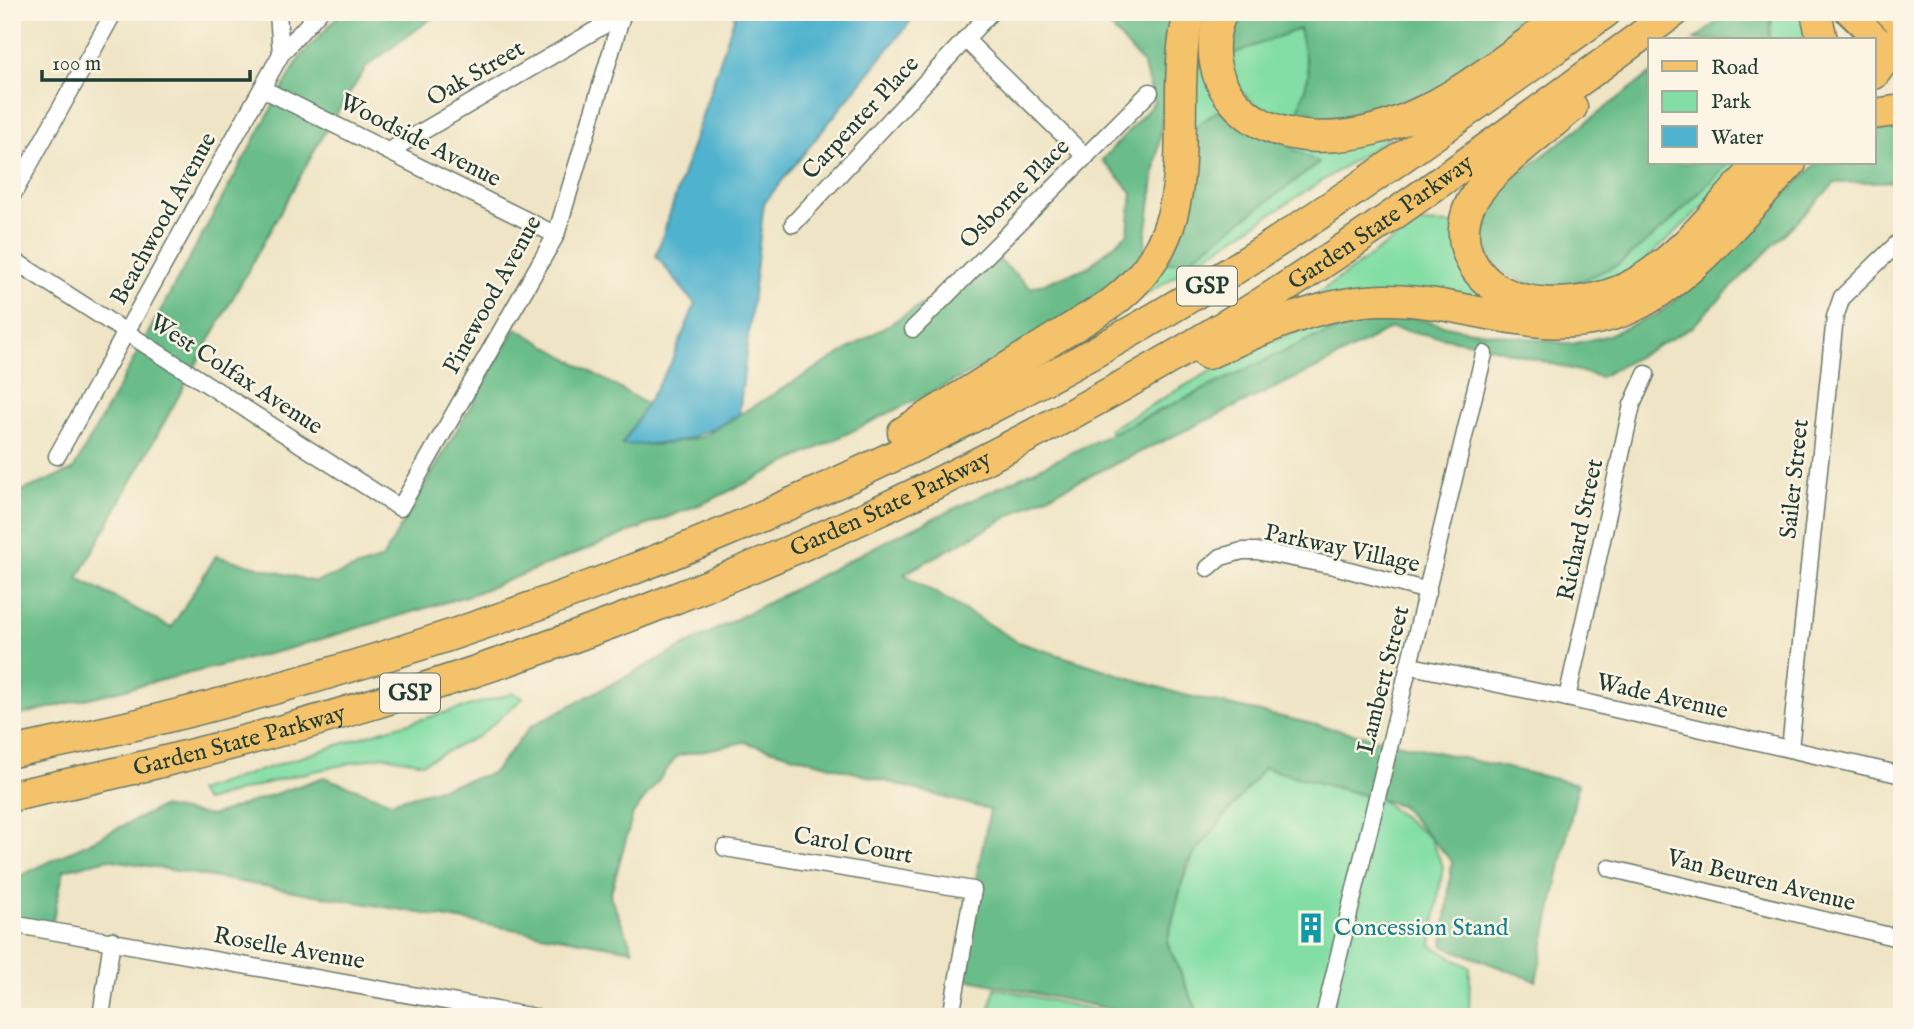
<svg xmlns="http://www.w3.org/2000/svg" width="1914" height="1029" viewBox="0 0 1914 1029" font-family="'IM FELL English',serif">
	<rect width="100%" height="100%" fill="#fcf5e5"/>
	<filter id="ink" filterUnits="userSpaceOnUse"><feTurbulence type="fractalNoise" baseFrequency=".0143" numOctaves="2"/><feDisplacementMap in="SourceGraphic" scale="14" xChannelSelector="R" yChannelSelector="G"/><feConvolveMatrix kernelMatrix="1 2 1 2 8 2 1 2 1" color-interpolation-filters="sRGB"/></filter>
	<filter id="wash" filterUnits="userSpaceOnUse"><feTurbulence type="fractalNoise" baseFrequency=".00686" numOctaves="4" result="noise"/><feDisplacementMap in="SourceGraphic" scale="28" xChannelSelector="R" yChannelSelector="G"/><feGaussianBlur stdDeviation="1.57" result="paint"/><feColorMatrix in="noise" values="0 0 0 0 0 0 0 0 0 0 0 0 0 0 0 0 0 1.4 0 .05"/><feComposite in="paint" operator="in"/></filter>
	<g filter="url(#wash)">
		<rect width="100%" height="100%" fill="#efe4c5"/>
		<g fill="#83dea5" stroke="#518e6c" stroke-width="2">
			<polygon points="1773,12 1810,12 1816,40 1769,40"/>
			<path d="M1299,28L1309,74L1296,119L1283,123C1250,103 1236,95 1227,56Z"/>
			<polygon points="1193,48 1241,121 1192,129"/>
			<polygon points="1390,137 1138,300 1136,294 1164,263 1318,164 1273,138"/>
			<polygon points="1729,163 1740,163 1701,208 1639,267 1603,283 1558,291 1619,264 1666,226"/>
			<polygon points="1416,223 1452,224 1503,300 1309,300"/>
			<path d="M1390,312L1308,340L1111,433L1109,429C1204,377 1279,321 1390,312Z"/>
			<polygon points="514,693 523,698 479,736 423,763 383,756 292,776 205,801 197,791 384,730"/>
			<polygon points="1233,762 1363,786 1430,838 1443,866 1431,945 1470,968 1469,1017 1204,1017 1198,1013 1167,942 1183,880"/>
			<polygon points="995,988 1121,1016 1121,1017 988,1017"/>
		</g>
		<g fill="#6abd8a" stroke="#447d5f" stroke-width="2">
			<polygon points="342,12 440,12 367,66 323,135 78,578 171,628 216,556 315,582 382,559 516,328 648,405 622,444 659,445 702,437 998,259 1031,288 1088,267 1128,233 1132,192 1102,160 1155,102 1143,64 1102,17 1106,12 1549,12 1425,100 1421,95 1352,123 1296,119 1309,74 1299,29 1168,78 1143,257 1063,328 711,500 473,594 284,650 12,717 12,495 73,470 300,57"/>
			<polygon points="1731,12 1772,12 1769,40 1694,40"/>
			<path d="M1650,74V163H1729L1666,226L1619,264L1558,291C1522,281 1492,279 1481,239C1477,222 1484,207 1494,193Z"/>
			<polygon points="1217,111 1227,112 1319,163 1190,259 1168,263 1192,129"/>
			<polygon points="1879,123 1902,129 1902,181 1835,183 1691,328 1600,377 1483,345 1391,328 1325,364 1035,502 904,574 1018,642 1180,694 1578,784 1536,981 1443,946 1452,861 1400,805 1264,768 1187,863 1167,942 1198,1013 1204,1017 1149,1017 956,977 990,810 744,742 677,756 633,814 610,896 633,950 108,859 64,870 50,932 12,929 12,880 161,807 211,816 324,777 391,802 493,773 531,726 888,540 1308,340 1390,312 1459,329 1572,344 1606,336 1658,314 1691,287 1817,163 1874,163 1874,126"/>
		</g>
		<path fill="#4fb2ce" stroke="#377881" stroke-width="2" d="M736,12H918L764,203L739,414C693,442 675,444 622,445L671,363L695,304L656,256Z"/>
	</g>
	<g filter="url(#ink)">
		<g fill="none" stroke-linecap="round" stroke-linejoin="round">
			<g stroke="#687767" stroke-width="19">
				<g id="street">
					<polyline points="278,12 281,54"/>
					<polyline points="965,39 1086,157"/>
					<polyline points="263,89 556,235"/>
					<polyline points="389,151 623,14"/>
					<polyline points="12,196 114,12"/>
					<polyline points="793,224 991,12"/>
					<polyline points="12,259 400,508 556,235 623,12"/>
					<polyline points="913,329 1150,92"/>
					<polyline points="57,456 281,54 319,12"/>
					<polyline points="1208,568 1221,557 1242,551 1257,551 1334,566 1428,591"/>
					<polyline points="1411,666 1567,698 1902,775"/>
					<polyline points="1567,698 1632,405 1646,374"/>
					<polyline points="1790,749 1835,317 1842,297 1902,239"/>
					<polyline points="725,848 973,890 951,1017"/>
					<polyline points="1609,868 1902,939"/>
					<polyline points="12,924 535,1017"/>
					<polyline points="101,1017 112,940"/>
					<polyline points="1324,1017 1484,354"/>
				</g>
			</g>
			<g stroke="#687767" stroke-width="30">
				<g id="primary">
					<polyline points="1849,12 1881,43"/>
					<polyline points="1888,12 1902,26"/>
				</g>
			</g>
			<g stroke="#687767" stroke-width="33">
				<g id="highway">
					<path d="M1222,12C1208,43 1212,77 1234,102C1252,123 1278,133 1305,136C1407,146 1492,67 1570,12"/>
					<polyline points="1816,12 1822,40"/>
					<polyline points="1874,74 1902,35"/>
					<path d="M1572,107C1544,131 1483,174 1469,207C1462,223 1462,243 1470,259C1497,314 1580,310 1628,287C1680,261 1721,204 1760,163"/>
					<polyline points="1874,114 1902,110"/>
					<path d="M1207,354C1264,329 1321,301 1384,300C1471,299 1551,347 1635,306C1692,279 1747,209 1791,163"/>
					<path d="M903,432L1112,303C1188,245 1180,173 1181,87C1182,61 1182,37 1190,12"/>
					<path d="M12,752C407,672 792,527 1141,326C1303,232 1454,121 1606,12"/>
					<path id="s1" d="M12,796C444,706 863,549 1239,317C1389,224 1531,115 1674,12"/>
				</g>
			</g>
			<use href="#street" stroke="#fff" stroke-width="16"/>
			<use href="#primary" stroke="#f4c26a" stroke-width="26"/>
			<use href="#highway" stroke="#f4c26a" stroke-width="30"/>
		</g>
	</g>
	<defs>
		<g id="building-bare" transform="scale(2.415)"><path d="M-4-6H4V6H1V3H-1V6H-4ZM-2.5-4.3h1.7v1.8h-1.7ZM.8-4.3h1.7v1.8H.8ZM-2.5-1h1.7V.8h-1.7ZM.8-1h1.7V.8H.8Z" fill="#0f9aa8" stroke="#fcf5e5" stroke-width="2.5" paint-order="stroke"/></g>
	</defs>
	<g fill-rule="evenodd">
		<use href="#building-bare" x="1311" y="928"/>
	</g>
	<g text-anchor="middle" dominant-baseline="central" stroke-width="5" stroke-linejoin="round" paint-order="stroke">
		<g fill="#fcf5e5" stroke="#617469" stroke-width="2">
			<rect x="1177" y="266.5" width="60" height="39" rx="5"/>
			<rect x="380" y="673.5" width="60" height="39" rx="5"/>
		</g>
		<g font-size="23" font-weight="bold" fill="#1f3d34">
			<text x="1207" y="286">GSP</text>
			<text x="410" y="693">GSP</text>
		</g>
		<g font-size="24" fill="#1f3d34" stroke="#fcf5e5">
			<text transform="translate(476 74) rotate(-30)">Oak Street</text>
			<text transform="translate(861 118) rotate(-47)">Carpenter Place</text>
			<text transform="translate(420 141) rotate(27)">Woodside Avenue</text>
			<text transform="translate(1015 194) rotate(-45)">Osborne Place</text>
			<text transform="translate(164 219) rotate(-61)">Beachwood Avenue</text>
			<text stroke="none"><textPath href="#s1" startOffset="1494">Garden State Parkway</textPath></text>
			<text transform="translate(493 295) rotate(-61)">Pinewood Avenue</text>
			<text transform="translate(236 375) rotate(33)">West Colfax Avenue</text>
			<text transform="translate(1795 479) rotate(-84)">Sailer Street</text>
			<text stroke="none"><textPath href="#s1" startOffset="928">Garden State Parkway</textPath></text>
			<text transform="translate(1581 530) rotate(-78)">Richard Street</text>
			<text transform="translate(1342 549) rotate(12)">Parkway Village</text>
			<text transform="translate(1384 680) rotate(-76)">Lambert Street</text>
			<text transform="translate(1662 697) rotate(13)">Wade Avenue</text>
			<text stroke="none"><textPath href="#s1" startOffset="234">Garden State Parkway</textPath></text>
			<text transform="translate(853 846) rotate(10)">Carol Court</text>
			<text transform="translate(1761 881) rotate(14)">Van Beuren Avenue</text>
			<text transform="translate(289 949) rotate(10)">Roselle Avenue</text>
		</g>
		<g font-size="24" fill="#0d838f" stroke="#fcf5e5" text-anchor="start">
			<text x="1334" y="928">Concession Stand</text>
		</g>
	</g>
	<rect width="1914" height="1029" fill="none" stroke="#fcf5e5" stroke-width="42"/>
	<rect x="1648" y="38" width="228" height="126" fill="#fcf5e5" stroke="#a4ab9e" stroke-width="2"/>
	<rect x="1662" y="61" width="35" height="10" fill="#f4c26a" stroke="#a4ab9e" stroke-width="2"/>
	<text x="1711" y="74" font-size="21" fill="#1f3d34">Road</text>
	<rect x="1662" y="91" width="35" height="21" fill="#83dea5" stroke="#a4ab9e" stroke-width="2"/>
	<text x="1711" y="108" font-size="21" fill="#1f3d34">Park</text>
	<rect x="1662" y="126" width="35" height="21" fill="#4fb2ce" stroke="#a4ab9e" stroke-width="2"/>
	<text x="1711" y="144" font-size="21" fill="#1f3d34">Water</text>
	<path d="M42 70v10h208v-10" fill="none" stroke="#1f3d34" stroke-width="3.5"/>
	<text x="52" y="70" font-size="21" fill="#1f3d34" stroke="#fcf5e5" stroke-width="5" paint-order="stroke">100 m</text>
</svg>
